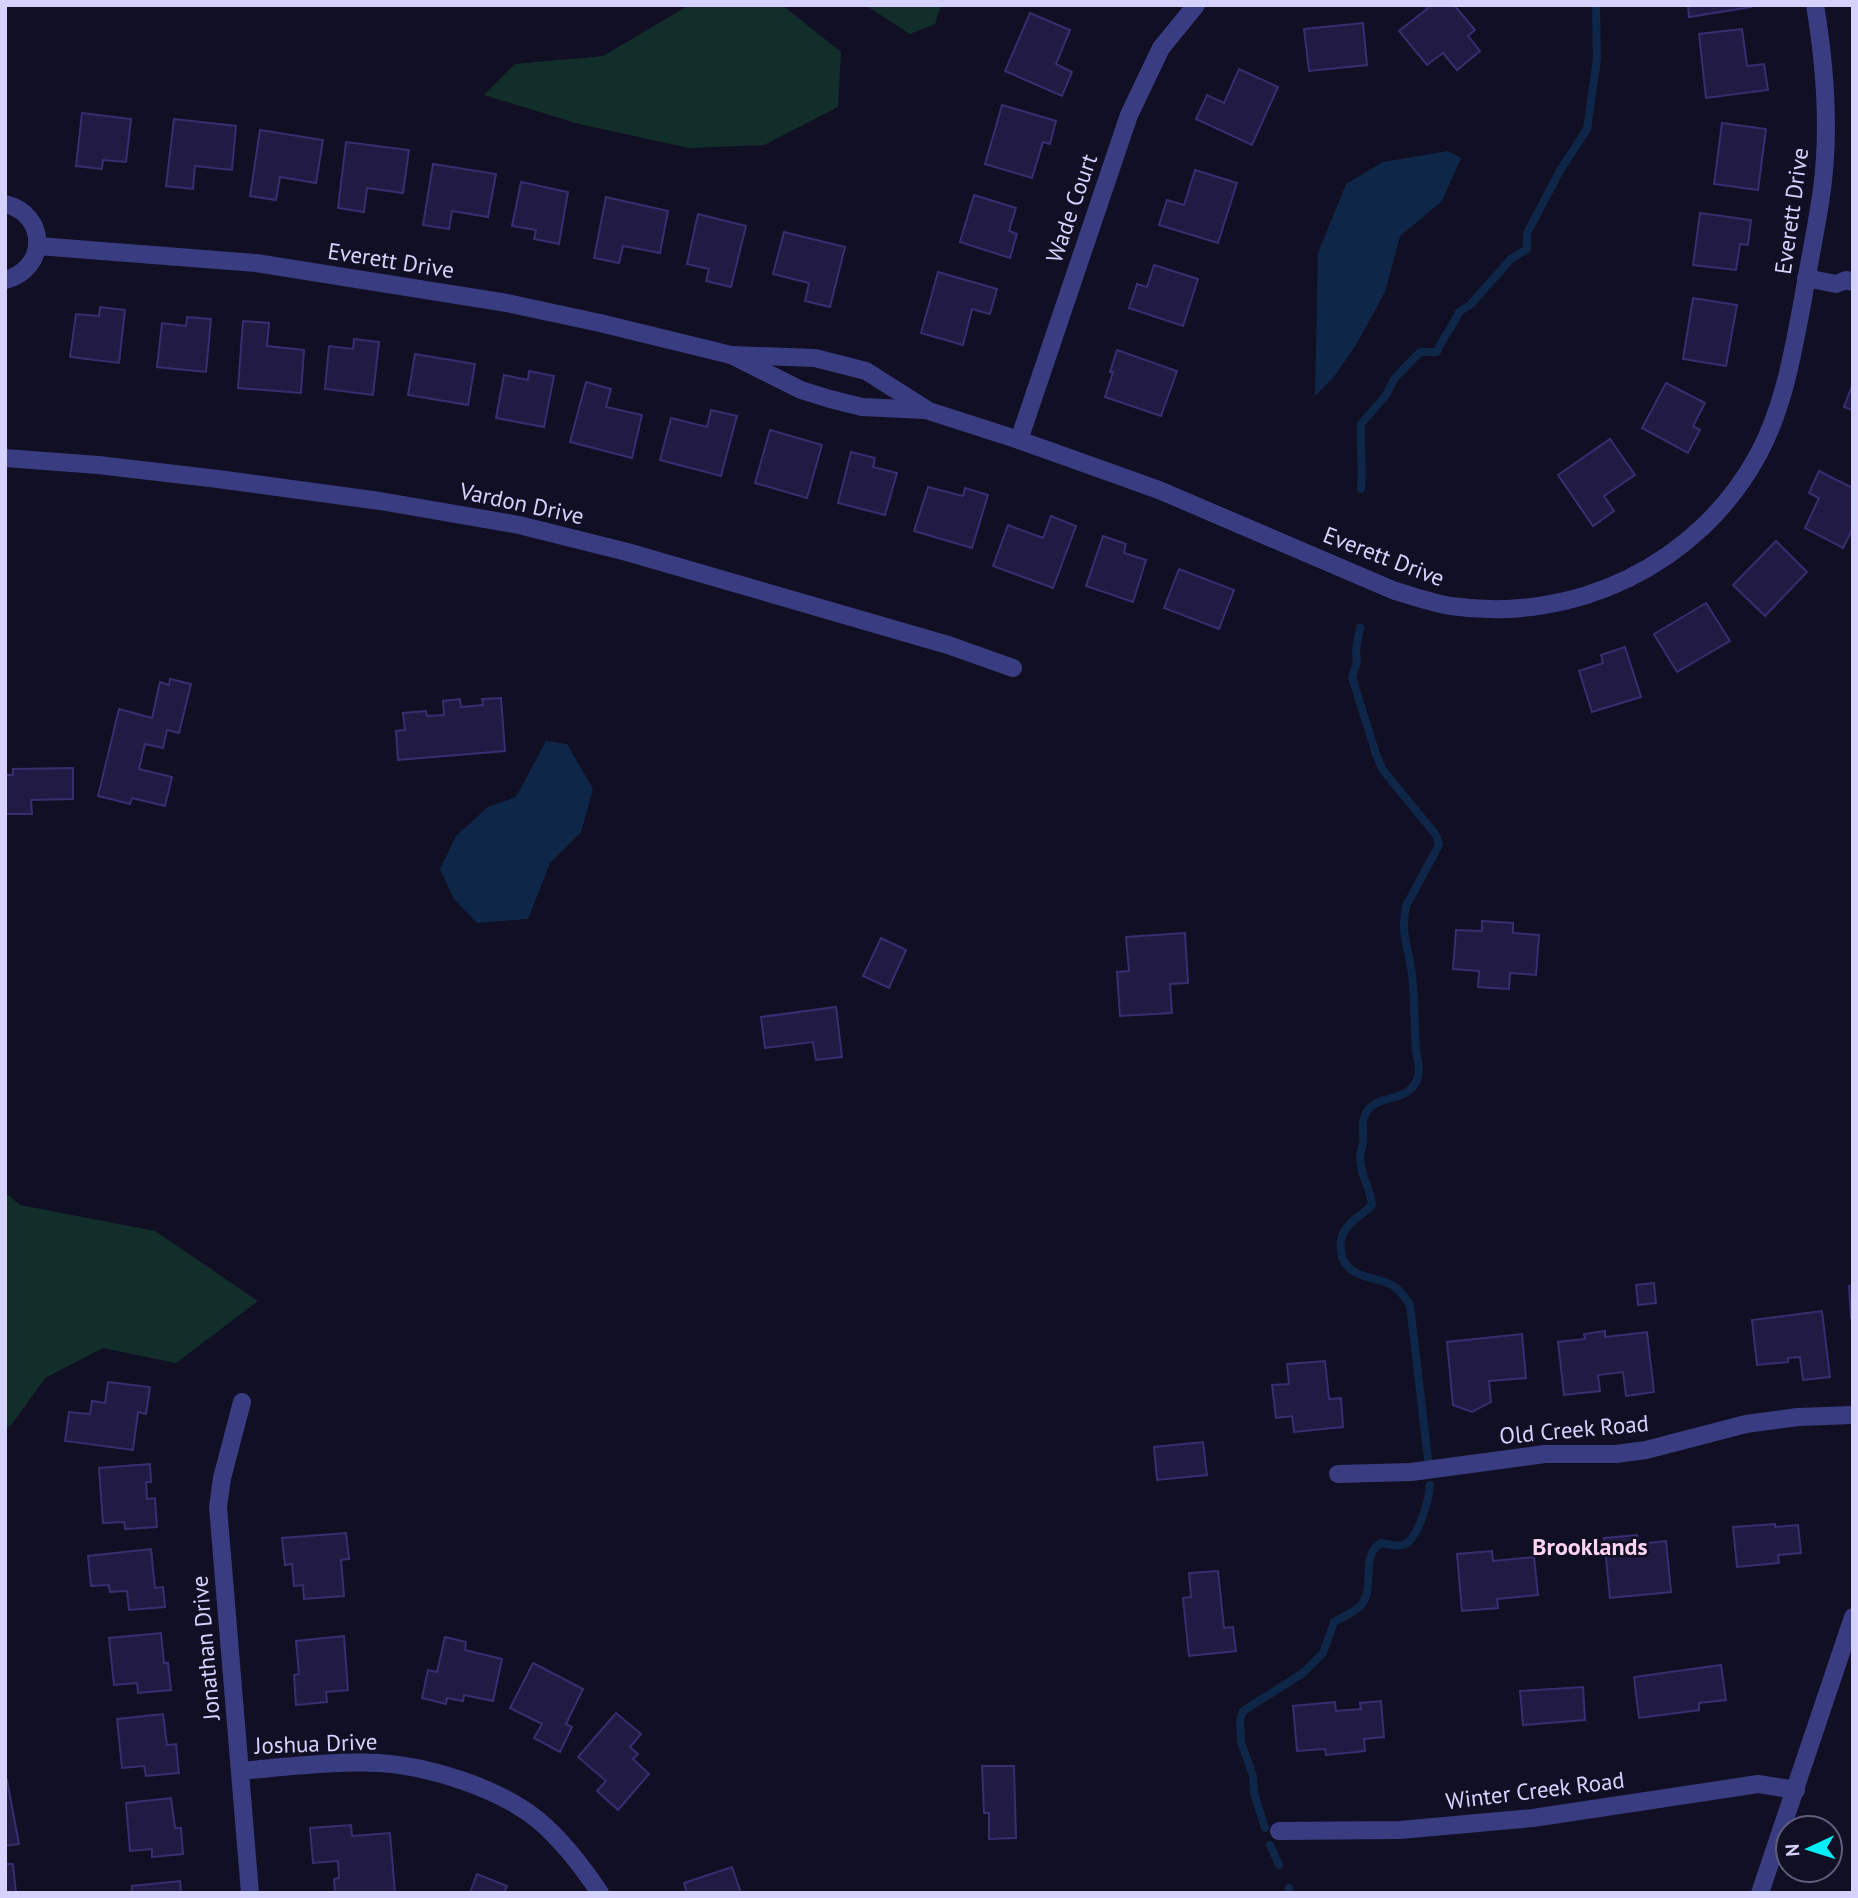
<svg xmlns="http://www.w3.org/2000/svg" width="1858" height="1898" viewBox="0 0 1858 1898" font-family="'PT Sans',sans-serif">
	<rect width="100%" height="100%" fill="#110f24"/>
	<g fill="#122e2b">
		<polygon points="704,5 782,5 841,52 838,107 764,145 689,148 579,124 484,95 515,64 603,56 686,7"/>
		<polygon points="865,5 941,5 935,24 910,34"/>
		<polygon points="5,1192 20,1205 155,1231 258,1301 176,1363 103,1348 45,1378 13,1423 5,1429"/>
	</g>
	<g fill="#0e2748">
		<polygon points="1448,151 1461,158 1442,201 1400,236 1385,292 1356,345 1333,378 1315,396 1318,253 1346,184 1383,162"/>
		<polygon points="546,741 567,744 593,789 581,832 550,863 528,919 477,923 454,899 440,869 456,836 488,807 516,797"/>
	</g>
	<g fill="none" stroke-linecap="round" stroke-linejoin="round">
		<g stroke="#0e2748" stroke-width="8">
			<path d="M1361,489C1363,467 1360,446 1361,424L1386,395L1394,379L1420,352H1437C1442,338 1453,327 1459,312L1470,305L1511,259L1527,249V233L1561,169L1587,129L1597,59L1596,5"/>
			<path d="M1360,628L1356,649L1357,662L1352,677L1376,754L1382,769L1436,835L1439,845L1406,906C1400,933 1409,949 1412,975C1415,1000 1414,1025 1416,1050C1417,1059 1421,1069 1418,1077C1408,1108 1370,1089 1363,1121C1362,1128 1364,1136 1363,1143C1362,1148 1360,1153 1360,1158C1360,1175 1371,1189 1372,1205C1365,1213 1355,1217 1348,1226C1341,1234 1340,1241 1341,1251C1344,1278 1373,1276 1392,1285C1400,1290 1405,1297 1410,1305L1428,1459"/>
			<path d="M1265,1828L1254,1793L1253,1776L1241,1742L1240,1720L1243,1711L1303,1673L1323,1653L1334,1622C1342,1617 1356,1612 1362,1604C1375,1587 1360,1555 1381,1543C1388,1544 1396,1547 1403,1545C1418,1541 1429,1499 1430,1485"/>
			<polyline points="1270,1845 1279,1865"/>
			<polyline points="1289,1888 1289,1893"/>
		</g>
	</g>
	<g fill="#211b44" stroke="#372d70" stroke-width="2">
		<polygon points="1426,5 1454,5 1475,30 1468,36 1480,51 1457,70 1443,53 1427,65 1399,31 1428,8"/>
		<polygon points="1688,5 1750,5 1751,7 1689,17"/>
		<polygon points="1030,13 1070,30 1056,64 1072,72 1062,96 1005,71"/>
		<polygon points="1363,23 1367,65 1309,71 1304,29"/>
		<polygon points="1742,29 1747,66 1764,64 1768,90 1706,98 1699,34"/>
		<polygon points="1239,69 1278,87 1252,145 1196,119 1207,95 1224,103"/>
		<polygon points="1002,105 1056,121 1050,144 1043,142 1032,178 985,164"/>
		<polygon points="82,113 131,119 126,162 103,160 102,169 76,166"/>
		<polygon points="174,119 236,126 232,170 195,166 193,189 166,186"/>
		<polygon points="1722,123 1766,129 1758,190 1714,184"/>
		<polygon points="260,130 323,140 316,183 280,177 276,200 250,196"/>
		<polygon points="346,142 409,150 403,193 367,188 364,212 338,208"/>
		<polygon points="433,164 496,174 488,217 452,211 449,229 423,225"/>
		<polygon points="1195,170 1237,183 1218,243 1159,225 1167,200 1184,205"/>
		<polygon points="521,182 568,192 559,244 534,239 536,230 512,226"/>
		<polygon points="974,195 1016,208 1009,231 1017,234 1010,258 960,242"/>
		<polygon points="606,197 668,211 660,253 623,246 619,263 594,258"/>
		<polygon points="1700,213 1751,220 1748,245 1740,244 1736,270 1693,265"/>
		<polygon points="698,214 746,226 731,287 706,281 709,269 687,264"/>
		<polygon points="784,232 845,247 830,307 805,301 809,283 773,274"/>
		<polygon points="1154,265 1198,279 1183,326 1129,308 1137,284 1147,287"/>
		<polygon points="938,272 997,289 990,314 972,309 963,345 921,333"/>
		<polygon points="1693,298 1737,305 1726,366 1683,359"/>
		<polygon points="100,307 125,310 119,363 70,357 76,314 99,316"/>
		<polygon points="187,317 211,319 206,372 157,367 162,323 186,326"/>
		<polygon points="243,321 269,323 267,346 304,350 301,393 238,388"/>
		<polygon points="354,339 379,342 373,395 325,389 329,346 353,349"/>
		<polygon points="1117,350 1177,371 1161,416 1105,397 1113,372 1110,372"/>
		<polygon points="415,354 475,364 468,405 408,395"/>
		<polygon points="529,371 554,376 544,427 496,418 504,375 528,380"/>
		<polygon points="586,382 611,389 606,407 642,415 632,458 570,442"/>
		<polygon points="1666,383 1705,403 1693,426 1700,430 1688,453 1642,428"/>
		<polygon points="1853,383 1853,410 1844,407"/>
		<polygon points="711,410 737,416 721,476 660,460 671,418 707,427"/>
		<polygon points="770,430 822,445 807,498 755,483"/>
		<polygon points="1610,439 1635,475 1604,496 1614,511 1593,526 1558,475"/>
		<polygon points="851,452 875,458 873,467 897,473 885,515 838,503"/>
		<polygon points="1819,471 1853,488 1853,528 1843,548 1805,528 1819,498 1809,493"/>
		<polygon points="928,487 963,496 965,488 988,495 972,548 914,531"/>
		<polygon points="1051,516 1076,526 1053,588 993,566 1008,525 1043,538"/>
		<polygon points="1103,536 1126,544 1124,553 1146,560 1133,602 1086,586"/>
		<polygon points="1776,541 1807,572 1765,616 1733,585"/>
		<polygon points="1179,569 1234,590 1219,629 1164,608"/>
		<polygon points="1706,603 1730,641 1677,672 1654,634"/>
		<polygon points="1625,647 1641,697 1592,712 1579,671 1603,663 1601,655"/>
		<polygon points="170,679 191,684 179,733 167,730 163,748 145,744 139,769 172,777 165,806 132,798 130,804 98,796 119,709 152,718 160,682 169,685"/>
		<polygon points="501,698 505,751 398,760 396,731 405,730 403,713 426,711 427,716 444,715 443,701 460,699 461,707 483,705 482,699"/>
		<polygon points="73,768 73,799 31,800 32,814 5,814 5,775 13,775 13,769"/>
		<polygon points="1482,921 1513,923 1513,933 1539,935 1536,975 1510,973 1509,989 1478,987 1479,971 1453,969 1456,930 1482,931"/>
		<polygon points="1185,933 1188,983 1170,984 1172,1013 1120,1016 1117,972 1129,971 1126,937"/>
		<polygon points="881,938 906,950 889,988 863,976"/>
		<polygon points="836,1007 842,1057 816,1060 813,1042 765,1048 761,1017"/>
		<polygon points="1654,1283 1656,1303 1638,1305 1636,1285"/>
		<polygon points="1849,1286 1853,1286 1853,1318 1851,1318"/>
		<polygon points="1822,1311 1830,1377 1803,1380 1800,1357 1788,1358 1788,1362 1757,1365 1752,1320"/>
		<polygon points="1605,1331 1605,1337 1647,1332 1654,1392 1626,1396 1623,1372 1598,1375 1600,1391 1564,1395 1558,1342 1585,1339 1584,1334"/>
		<polygon points="1522,1334 1526,1378 1489,1381 1491,1402 1472,1412 1453,1405 1447,1342"/>
		<polygon points="1325,1361 1329,1399 1341,1398 1343,1427 1294,1432 1292,1416 1276,1418 1272,1385 1289,1384 1287,1364"/>
		<polygon points="108,1382 150,1387 146,1414 138,1412 133,1450 65,1441 69,1412 90,1414 92,1401 105,1403"/>
		<polygon points="1203,1442 1207,1475 1157,1480 1154,1447"/>
		<polygon points="150,1464 151,1482 146,1482 147,1499 155,1498 157,1527 125,1529 124,1522 103,1523 99,1468"/>
		<polygon points="1775,1524 1775,1527 1798,1525 1801,1553 1778,1555 1779,1563 1737,1567 1733,1527"/>
		<polygon points="346,1533 349,1559 341,1560 344,1596 304,1599 303,1585 294,1586 292,1564 285,1565 282,1538"/>
		<polygon points="1637,1535 1638,1544 1666,1541 1671,1592 1610,1598 1604,1538"/>
		<polygon points="151,1549 155,1588 163,1587 165,1607 129,1610 127,1591 110,1592 109,1585 91,1586 88,1556"/>
		<polygon points="1492,1551 1493,1561 1534,1557 1538,1595 1497,1599 1498,1608 1462,1611 1457,1554"/>
		<polygon points="1218,1571 1224,1628 1233,1627 1236,1651 1189,1656 1183,1598 1191,1597 1189,1573"/>
		<polygon points="161,1633 164,1663 168,1663 171,1690 138,1693 137,1683 114,1685 109,1638"/>
		<polygon points="344,1636 348,1690 326,1692 327,1702 296,1705 294,1675 299,1674 296,1641"/>
		<polygon points="445,1637 466,1642 465,1650 502,1659 493,1701 464,1695 463,1701 447,1698 446,1704 422,1698 428,1670 437,1672"/>
		<polygon points="533,1663 583,1689 566,1724 572,1727 560,1752 534,1738 542,1724 510,1708"/>
		<polygon points="1721,1665 1726,1700 1699,1703 1699,1710 1639,1718 1634,1677"/>
		<polygon points="1583,1687 1585,1720 1523,1725 1520,1691"/>
		<polygon points="1381,1701 1384,1737 1364,1739 1365,1751 1326,1755 1325,1749 1297,1751 1293,1706 1335,1702 1336,1711 1361,1709 1360,1703"/>
		<polygon points="616,1713 641,1734 630,1747 638,1754 633,1759 649,1774 618,1810 597,1791 606,1781 578,1757"/>
		<polygon points="163,1714 167,1745 176,1744 179,1773 146,1776 144,1766 122,1768 117,1719"/>
		<polygon points="982,1766 1014,1766 1016,1838 989,1839 989,1813 984,1813"/>
		<polygon points="5,1780 7,1780 19,1844 5,1846"/>
		<polygon points="171,1798 175,1828 181,1828 183,1854 152,1857 152,1849 130,1851 126,1803"/>
		<polygon points="351,1825 352,1836 390,1833 395,1893 335,1893 334,1879 339,1878 338,1861 313,1863 310,1828"/>
		<polygon points="5,1864 13,1864 16,1893 5,1893"/>
		<polygon points="732,1867 741,1893 687,1893 684,1883"/>
		<polygon points="477,1874 507,1886 504,1893 470,1893"/>
		<polygon points="180,1881 181,1893 132,1893 132,1886"/>
	</g>
	<g fill="none" stroke-linecap="round" stroke-linejoin="round">
		<g stroke="#3a3c82" stroke-width="18">
			<path d="M5,204C48,214 48,269 5,280"/>
			<polyline points="38,246 256,263 507,303 600,323 731,355 801,390 830,399 862,407 925,410"/>
			<polyline points="1806,278 1836,284 1846,280 1853,282"/>
			<path d="M731,355L815,358L866,371L929,411L1019,440L1159,490L1395,591C1413,596 1432,603 1451,606C1574,624 1698,565 1758,455C1784,407 1793,352 1803,299C1809,262 1817,226 1822,189C1830,129 1825,65 1815,5"/>
			<polyline points="1019,440 1129,115 1161,48 1196,5"/>
			<polyline points="5,458 98,465 218,479 380,501 519,525 627,552 948,645 1013,668"/>
			<polyline points="242,1402 222,1478 218,1507 250,1893"/>
			<polyline points="1338,1474 1411,1472 1545,1454 1616,1454 1646,1450 1746,1424 1798,1417 1853,1415"/>
			<path d="M240,1771C286,1767 333,1761 379,1763C429,1766 499,1788 538,1820C563,1841 582,1866 600,1893"/>
			<polyline points="1279,1831 1400,1830 1533,1818 1758,1784 1796,1790"/>
			<polyline points="1760,1893 1853,1617"/>
		</g>
	</g>
	<g text-anchor="middle" dominant-baseline="central" stroke-width="5" stroke-linejoin="round" paint-order="stroke">
		<g font-size="23" fill="#d5d2fe" stroke="#110f24">
			<text transform="translate(1071 208) rotate(-71)">Wade Court</text>
			<text transform="translate(1791 211) rotate(-82)">Everett Drive</text>
			<text transform="translate(391 260) rotate(9)">Everett Drive</text>
			<text transform="translate(522 503) rotate(12)">Vardon Drive</text>
			<text transform="translate(1384 556) rotate(21)">Everett Drive</text>
			<text transform="translate(1574 1429) rotate(-5)">Old Creek Road</text>
			<text transform="translate(205 1648) rotate(-95)">Jonathan Drive</text>
			<text transform="translate(316 1743) rotate(-2)">Joshua Drive</text>
			<text transform="translate(1535 1790) rotate(-7)">Winter Creek Road</text>
		</g>
		<g font-size="24" font-weight="bold" fill="#fed4f1" stroke="#110f24">
			<text x="1590" y="1546">Brooklands</text>
		</g>
	</g>
	<rect width="1858" height="1898" fill="none" stroke="#d5d2fe" stroke-width="14"/>
	<g transform="translate(1809 1849) rotate(266)"><circle r="33" fill="#110f24" stroke="#5f5d7b" stroke-width="2"/>
	<path d="M0-5L12 26L0 18L-12 26Z" fill="#04eef8"/>
	<text y="-10" font-size="19" font-weight="bold" text-anchor="middle" fill="#d5d2fe">N</text>
	</g>
</svg>
